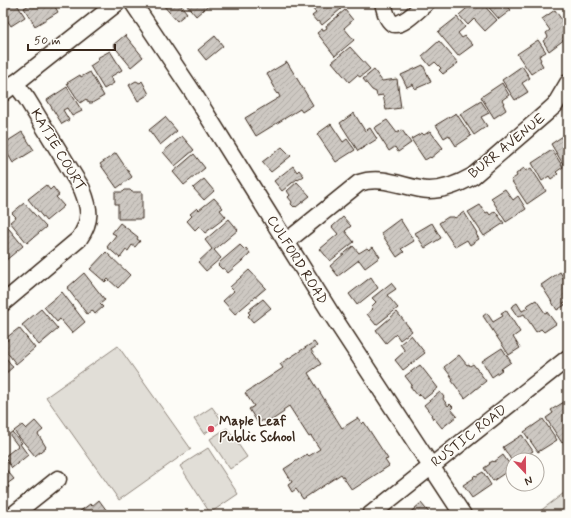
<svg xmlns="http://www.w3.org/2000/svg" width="571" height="518" viewBox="0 0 571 518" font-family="Mynerve,sans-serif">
	<defs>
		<pattern id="building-hatch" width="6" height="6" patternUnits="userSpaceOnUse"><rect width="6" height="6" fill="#cdc8c2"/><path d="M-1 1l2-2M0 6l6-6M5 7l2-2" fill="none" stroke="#b1aca6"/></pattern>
	</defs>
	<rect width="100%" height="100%" fill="#fdfcf7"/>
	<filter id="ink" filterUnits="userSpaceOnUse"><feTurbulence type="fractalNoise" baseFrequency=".025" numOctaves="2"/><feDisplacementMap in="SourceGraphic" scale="8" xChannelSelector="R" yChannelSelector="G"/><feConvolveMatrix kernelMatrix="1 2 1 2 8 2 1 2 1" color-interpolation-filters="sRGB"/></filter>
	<g filter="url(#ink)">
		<g fill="#e1ded7" stroke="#8e847a">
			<polygon points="118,346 191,449 119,500 46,397"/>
			<polygon points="212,407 222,421 204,434 194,419"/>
			<polygon points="227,428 247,457 230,469 210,439"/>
			<polygon points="208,448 238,494 210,513 180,466"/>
			<polygon points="568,490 568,515 535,515"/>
		</g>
		<g fill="url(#building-hatch)" stroke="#3b2a1e">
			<polygon points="3,3 16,3 25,17 11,26 3,14"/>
			<polygon points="30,3 53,3 58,12 35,26 24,8 31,4"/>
			<polygon points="164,3 179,3 187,13 177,21 162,4"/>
			<polygon points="185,3 211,3 196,16"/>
			<polygon points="318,3 342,3 339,6 341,9 322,25 319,21 317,22 312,16 316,13 312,8"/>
			<polygon points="473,3 482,3 497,20 485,31 474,19 468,25 459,15"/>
			<polygon points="485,3 505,3 511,10 499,19"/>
			<polygon points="345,10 353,20 344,28 354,40 335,56 317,33 322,29 324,30 327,28 326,26"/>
			<polygon points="555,10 568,29 568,33 563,37 565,39 549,51 543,41 548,37 546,33 550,30 542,19"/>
			<polygon points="457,17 465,27 458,33 462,38 465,36 473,45 458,56 438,32"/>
			<polygon points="125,35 143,57 131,67 113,45"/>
			<polygon points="215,36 223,46 206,60 198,50"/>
			<polygon points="538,40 546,52 539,56 541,60 540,61 543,66 531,74 517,54"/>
			<polygon points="439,41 458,63 443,74 439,70 441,68 435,62 430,66 422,56"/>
			<polygon points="350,47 370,69 360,77 357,75 349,82 332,62"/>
			<polygon points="110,51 122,70 110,77 114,83 104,89 90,66 99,60 97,58"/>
			<polygon points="287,62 313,105 302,112 300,109 256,136 245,118 280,97 278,93 277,94 274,90 275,88 267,74"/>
			<polygon points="423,65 431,82 415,89 413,84 407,87 401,75"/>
			<polygon points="522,66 530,78 522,83 528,92 515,100 502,80"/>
			<polygon points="374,70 382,81 397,79 401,108 386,110 383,95 377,96 376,92 372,90 363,79"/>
			<polygon points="90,72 104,96 92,103 89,103 86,99 80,103 67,83 80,75 81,77"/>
			<polygon points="136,81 140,83 142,81 149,94 138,101 129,85"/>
			<polygon points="502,83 509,95 502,100 504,103 503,104 506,110 494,118 481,97"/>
			<polygon points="67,87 82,111 72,116 67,108 63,110 69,120 62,124 47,100"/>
			<polygon points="481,101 489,113 481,117 487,126 474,135 460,114"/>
			<polygon points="354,113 365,131 370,128 377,139 358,151 340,123"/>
			<polygon points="456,113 471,136 456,146 449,135 444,138 436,125"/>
			<polygon points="165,117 177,131 160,145 149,130"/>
			<polygon points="387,120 397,133 402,130 411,143 398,152 395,147 389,151 374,128"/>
			<polygon points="331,124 343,142 347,139 355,150 336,162 317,134"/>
			<polygon points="430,131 443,148 431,158 430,157 425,160 411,139 422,133 424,135"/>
			<polygon points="22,132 34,150 13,163 3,146 3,144"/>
			<polygon points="182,136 194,150 175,166 163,152"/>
			<polygon points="563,136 564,139 568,136 568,161 563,164 551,144"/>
			<polygon points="282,147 291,156 271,172 262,162"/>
			<polygon points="552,150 563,167 556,172 558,174 551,179 549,176 542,181 532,163"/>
			<polygon points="116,153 132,177 117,188 100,164"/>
			<polygon points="194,154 205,168 184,185 173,172"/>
			<polygon points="293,166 297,172 299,170 304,176 298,180 297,179 282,191 274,181"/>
			<polygon points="524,168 526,171 531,168 546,191 527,204 511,180 517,176 516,174"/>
			<polygon points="204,179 214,191 204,200 193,188"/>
			<polygon points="297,182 310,196 296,207 295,206 294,207 291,204 292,202 288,197 290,195 287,191"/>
			<polygon points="46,185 50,190 53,187 59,195 56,197 64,206 46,221 28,199"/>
			<polygon points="505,189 513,200 518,196 526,209 506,222 491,198"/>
			<polygon points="125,190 130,190 132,192 142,192 142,219 118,219 118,204 115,204 115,192 123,192"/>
			<polygon points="214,198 223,208 220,210 226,217 205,233 199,226 195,230 187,221 192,216 190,214 197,208 199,210"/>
			<polygon points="24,203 46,227 27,243 10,222 16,217 12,213"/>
			<polygon points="480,205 486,213 488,212 490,215 495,211 504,223 484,236 468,212"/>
			<polygon points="464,212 477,233 476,234 479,239 470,245 467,240 455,247 439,223 448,217 454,217 455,218"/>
			<polygon points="343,217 351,226 345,231 354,242 330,261 320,249 338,234 332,227"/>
			<polygon points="229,219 238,230 214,250 221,258 206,271 198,262 212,249 205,240"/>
			<polygon points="400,219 414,241 401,249 404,252 397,257 381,233"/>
			<polygon points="120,223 138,237 137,239 140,241 135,247 132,245 128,251 126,250 120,258 107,247 116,235 112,233"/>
			<polygon points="432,223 441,238 425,248 415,233"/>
			<polygon points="5,224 23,246 5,261 3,259 3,226"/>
			<polygon points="240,245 245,250 246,248 250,253 249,255 228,273 224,268 222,269 218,265 220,262"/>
			<polygon points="353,246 359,253 367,248 369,250 373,247 380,257 365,268 359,260 338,276 330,266"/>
			<polygon points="106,252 130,275 118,288 108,279 105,282 90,269"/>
			<polygon points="249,270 266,288 235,314 223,301 234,291 230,287"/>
			<polygon points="560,272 568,285 568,306 565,302 563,303 565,305 557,310 541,285"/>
			<polygon points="84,273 105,300 100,304 103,307 95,314 92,310 87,314 67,288"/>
			<polygon points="371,277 378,288 357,305 349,294"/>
			<polygon points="391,283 396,289 387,295 398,308 376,325 367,314 373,309 371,307 376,302 372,298"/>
			<polygon points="62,292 85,322 72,333 60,319 57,322 44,307"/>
			<polygon points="263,299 271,308 253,322 248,316 250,314 248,312 251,310 250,309"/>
			<polygon points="536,300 545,313 547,312 556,324 544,332 541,329 536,332 524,314 518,317 511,307 517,303 522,311 528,308 526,306"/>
			<polygon points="41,309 58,329 39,345 22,325"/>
			<polygon points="506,310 520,332 513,337 520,348 509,355 483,316 487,313 493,322 503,316 501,313"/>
			<polygon points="397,312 412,331 400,340 396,334 386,343 376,330"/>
			<polygon points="19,328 35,348 16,364 3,347 3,345 8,340 6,338"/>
			<polygon points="411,335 425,353 403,370 395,360 405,351 400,344"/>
			<polygon points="314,342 317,346 311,350 321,364 308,373 342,428 358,418 362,424 364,422 388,459 385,460 389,466 352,490 341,474 303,499 296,489 292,492 288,485 292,482 284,469 307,454 309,456 320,449 311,436 309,437 289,406 283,410 284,412 266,424 264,420 258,423 249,409 254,406 245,393 283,368 280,364"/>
			<polygon points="502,348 511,362 501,369 502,370 492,377 482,361"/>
			<polygon points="3,354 13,367 4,375 3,375"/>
			<polygon points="459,355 467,365 469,364 470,366 473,364 486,381 465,398 452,381 453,379 444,367"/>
			<polygon points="420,365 438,388 424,399 420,394 418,396 410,386 412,385 405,376"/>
			<polygon points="440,392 444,397 443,399 448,406 450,404 453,407 451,409 457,416 442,428 434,418 433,419 431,415 432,415 424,405"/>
			<polygon points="564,402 568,408 568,444 566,446 563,442 562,443 546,418 553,413 551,410"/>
			<polygon points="543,419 557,440 538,452 524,432"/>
			<polygon points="35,421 43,430 38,434 46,447 35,456 14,431 22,425 26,429"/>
			<polygon points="12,432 22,443 20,444 28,455 12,468 4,457 18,446 9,434"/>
			<polygon points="522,435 533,451 524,457 525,460 513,460 513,463 503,447"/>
			<polygon points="503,455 512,468 493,481 484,468 490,464 489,463 493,461 494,462"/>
			<polygon points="4,467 14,479 7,484 9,487 4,491 3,468"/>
			<polygon points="483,472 491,485 472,498 463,485 474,478 473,477 475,475 476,476"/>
			<polygon points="99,500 110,515 81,515 79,512 90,504 92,506"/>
			<polygon points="421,503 431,515 407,515"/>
		</g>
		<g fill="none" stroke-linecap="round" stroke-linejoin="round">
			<g stroke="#3b2a1e" stroke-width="19">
				<g id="minor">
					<polyline points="133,3 192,91 330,312 463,515"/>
					<path d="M383,3C385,9 386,19 392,23C400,29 420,8 426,3"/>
					<polyline points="3,93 117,3"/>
					<path d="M286,242L359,183C383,174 406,189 429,190C445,190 459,184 473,176L545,114L555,105L568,83"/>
					<path d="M3,303L79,239C92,220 90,209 82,189L27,99L15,83"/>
					<polyline points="13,515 58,479"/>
					<polyline points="370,515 568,358"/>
				</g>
			</g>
			<use href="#minor" stroke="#fdfcf7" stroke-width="16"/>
		</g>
	</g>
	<circle fill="#d1495b" stroke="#fdfcf7" stroke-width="1.5" cx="211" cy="429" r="4"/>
	<g text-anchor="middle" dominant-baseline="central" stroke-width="3" stroke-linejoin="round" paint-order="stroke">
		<g font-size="14" fill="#3b2a1e" stroke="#fdfcf7">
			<text transform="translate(507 146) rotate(-39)">BURR AVENUE</text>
			<text transform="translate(58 150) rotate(59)">KATIE COURT</text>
			<text transform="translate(297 260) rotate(58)">CULFORD ROAD</text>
			<text transform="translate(469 436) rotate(-38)">RUSTIC ROAD</text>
		</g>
		<g font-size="14" font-weight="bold" fill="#3b2a1e" stroke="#fdfcf7" text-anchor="start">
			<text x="219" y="421">Maple Leaf<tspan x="219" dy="16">Public School</tspan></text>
		</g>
	</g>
	<rect width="571" height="518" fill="none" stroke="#fdfcf7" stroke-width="16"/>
	<rect x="8" y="8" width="555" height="502" fill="none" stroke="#3b2a1e" stroke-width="1.5" filter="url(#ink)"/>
	<g transform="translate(525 472) rotate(158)"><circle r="19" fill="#fdfcf7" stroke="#afa8a0"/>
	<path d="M0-3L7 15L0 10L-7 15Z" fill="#d1495b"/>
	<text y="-6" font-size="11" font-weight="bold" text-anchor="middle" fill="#3b2a1e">N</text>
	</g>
	<path d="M28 44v6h87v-6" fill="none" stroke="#3b2a1e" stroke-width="2"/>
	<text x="34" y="44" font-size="12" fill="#3b2a1e" stroke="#fdfcf7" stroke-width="3" paint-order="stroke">50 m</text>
</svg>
